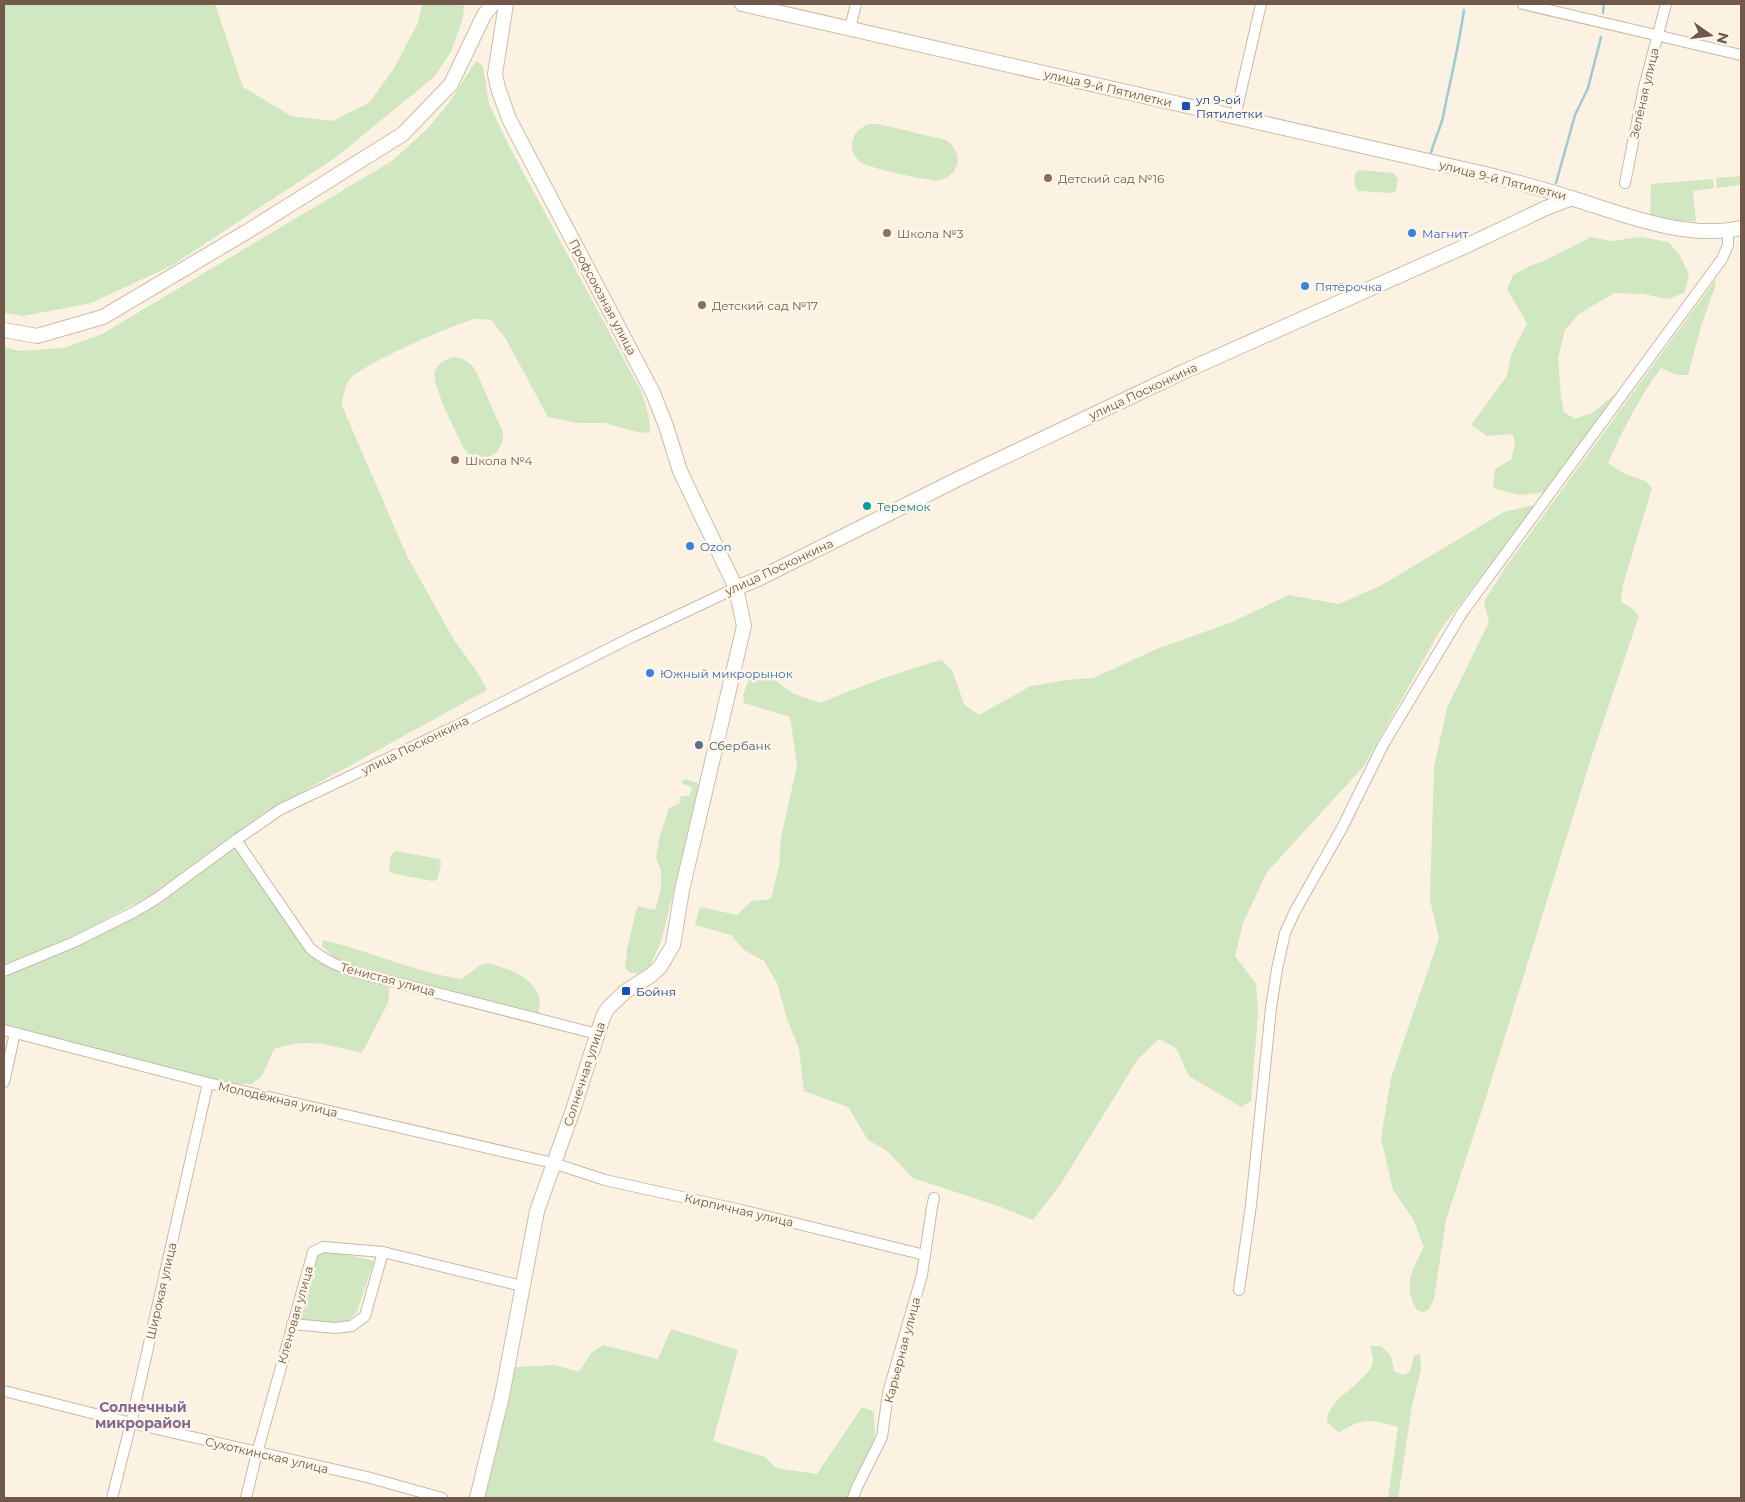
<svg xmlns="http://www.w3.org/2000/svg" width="1745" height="1502" viewBox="0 0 1745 1502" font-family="Montserrat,sans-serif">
	<rect width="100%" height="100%" fill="#fbf2e2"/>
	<g fill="#d0e7c2">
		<polygon points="4,4 215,4 243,87 291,116 332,121 369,103 393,70 418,23 422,4 464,4 463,18 451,52 434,77 335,158 171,266 91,303 23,316 4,313"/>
		<path d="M476,61L483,66L489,104L508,144L642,393L649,417L650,433L637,432L605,423H578L548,417L506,339L491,320C486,320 480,318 475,319C454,324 360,365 349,380C344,388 343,397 342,406L407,556L454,640L478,673L487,690L264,813L156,892L82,932L4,965V347L20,351L64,348L102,334L392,161L428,128L448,104Z"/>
		<path d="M869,124H878L946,140C966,154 959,178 935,181C921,178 868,169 859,161C855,157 851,150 852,144C853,133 860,128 869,124Z"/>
		<path d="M1360,170L1393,173L1398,179L1396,191L1392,193L1359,191C1353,186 1354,179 1356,172Z"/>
		<polygon points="1741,176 1741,185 1717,188 1716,178"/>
		<polygon points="1713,179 1714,188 1693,191 1696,222 1680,221 1650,215 1651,184"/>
		<polygon points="1591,237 1611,241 1641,237 1668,242 1679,254 1689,274 1685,292 1669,299 1643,294 1614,293 1579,314 1565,330 1558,358 1561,396 1564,412 1575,419 1592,413 1623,388 1546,492 1519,495 1493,488 1495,469 1511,460 1515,442 1512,434 1487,436 1471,425 1507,376 1511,355 1527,323 1507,289 1513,275 1530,266 1546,260"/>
		<path d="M1716,279L1715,287L1701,326L1688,375H1677L1661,368C1639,398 1623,429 1608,463L1625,474L1646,481L1652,488L1623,585L1621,602L1630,607L1639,616L1592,755L1488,1091L1446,1220L1434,1299L1429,1309L1423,1312L1417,1310C1402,1286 1412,1270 1424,1247L1413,1219L1393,1190L1381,1138L1391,1078L1439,938L1430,900L1434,767L1447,708L1489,622L1484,602L1505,568Z"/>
		<path d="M453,357C463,358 468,361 475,369L503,433V440L497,452L484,459L477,458L470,455L464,449C458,435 431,385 435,372C438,363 445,360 453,357Z"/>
		<path d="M1537,504L1441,629L1364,766L1267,872L1243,923L1235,956L1256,984L1258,1014L1251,1101L1241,1107L1189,1076L1176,1048L1159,1039L1138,1059L1060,1185L1033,1220L1001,1207L913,1178L886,1150L868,1140L848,1107L804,1091L799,1049L787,1019L777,983L764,961L744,950L731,935L695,925L700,907L737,915L752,901L771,899L779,866L781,838L797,765L790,717L744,703L743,695L752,671L767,674L794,694L821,703C860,685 900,672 941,660L952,670L964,704L979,715L1031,686L1066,680L1093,678L1159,648L1230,623L1289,595L1339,604L1380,586L1504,512Z"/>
		<polygon points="686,779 700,784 661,942 649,968 642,974 631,973 625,969 627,949 636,911 638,906 655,910 661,888 661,870 656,859 659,839 669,808 679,804 681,796 690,796 692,787 683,784 682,781"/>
		<path d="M239,844L318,955L388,980L389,994L388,1003L362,1053C329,1045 308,1037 274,1049L262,1076L252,1084H233L4,1026V976L80,945L136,916Z"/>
		<polygon points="396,851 440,859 441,864 437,880 432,881 391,873 389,869 391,855"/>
		<path d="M323,940C370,951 414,972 461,979L479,966L488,963C507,969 532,975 539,997C540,1001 539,1008 539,1013L535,1014L419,985L340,962L322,947Z"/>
		<polygon points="330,1250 374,1261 357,1312 347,1322 335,1323 308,1321 301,1319 299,1313 316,1255"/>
		<polygon points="671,1329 738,1350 713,1441 765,1457 776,1468 817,1474 862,1407 874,1412 875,1439 855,1482 850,1498 484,1498 516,1367 555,1365 579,1372 591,1353 603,1345 658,1359"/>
		<path d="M1370,1346H1381L1391,1356L1394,1371L1403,1375L1410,1372L1414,1356L1420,1354L1421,1369L1412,1406L1398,1498H1388L1398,1427C1371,1419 1362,1417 1339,1433L1327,1422C1327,1396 1369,1384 1373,1361C1373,1356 1371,1351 1370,1346Z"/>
	</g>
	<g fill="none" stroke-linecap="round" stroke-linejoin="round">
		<g stroke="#9fcad4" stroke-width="2.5">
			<polyline points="1603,13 1604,4"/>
			<path d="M1431,153C1434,141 1440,129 1443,117C1450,81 1459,46 1464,10"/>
			<polyline points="1556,183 1575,115 1588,88 1601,37"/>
		</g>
		<g stroke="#cab9aa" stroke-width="12">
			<g id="street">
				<polyline points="1523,4 1741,55"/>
				<polyline points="850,28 856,4"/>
				<polyline points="1235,117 1261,4"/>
				<polyline points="1625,183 1644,87 1666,4"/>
				<path d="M236,840L310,948C325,961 340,967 359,973L597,1034"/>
				<polyline points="4,971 74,942 134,912 156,899 236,840 281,809 456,726 632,637 736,588"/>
				<polyline points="4,1030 208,1083 553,1163 605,1180 741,1210 925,1255"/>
				<polyline points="4,1082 15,1033"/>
				<polyline points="1239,1290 1251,1205 1271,1008 1277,969 1285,933 1295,911 1342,828 1383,745 1462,613 1722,259 1728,245 1728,231"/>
				<polyline points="292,1324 335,1328 352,1326 365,1316 383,1252"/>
				<polyline points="4,1391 131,1423 367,1477 442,1498"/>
				<polyline points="112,1498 131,1423 208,1083"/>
				<polyline points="246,1498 257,1453 313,1252 323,1247 383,1252 522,1286"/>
				<polyline points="853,1498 857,1487 882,1437 888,1393 922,1275 932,1207 934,1198"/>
			</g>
		</g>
		<g stroke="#d0bbaa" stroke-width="16">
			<g id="secondary">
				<path d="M742,4L1485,174C1515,182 1545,189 1574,199C1625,215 1687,240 1741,228"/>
				<polyline points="4,330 37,336 103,317 248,231 403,134 451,84 484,15 493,4"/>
				<polyline points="736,588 758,579 958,479 1183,372 1468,245 1546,208 1572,198"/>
				<polyline points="477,1498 502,1396 537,1211 574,1107 603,1017 608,1008 626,991 650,976 660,967 673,945 682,890 744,626 736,588 680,471 666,426 653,393 509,119 498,88 495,74 506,4"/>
			</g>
		</g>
		<use href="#street" stroke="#fff" stroke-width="10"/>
		<use href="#secondary" stroke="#fff" stroke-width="14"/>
	</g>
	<g fill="#1a4fb4" stroke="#fef6e8" stroke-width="2">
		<rect x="1181" y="101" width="10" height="10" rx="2.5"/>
		<rect x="621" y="986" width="10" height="10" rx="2.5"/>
	</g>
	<g fill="#8d6e63" stroke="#fef6e8" stroke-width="2">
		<circle cx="1048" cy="178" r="5"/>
		<circle cx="887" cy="233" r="5"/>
		<circle cx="702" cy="305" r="5"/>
		<circle cx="455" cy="460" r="5"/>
	</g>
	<g fill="#3f7fe0" stroke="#fef6e8" stroke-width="2">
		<circle cx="1412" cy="233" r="5"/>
		<circle cx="1305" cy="286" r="5"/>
		<circle cx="690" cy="546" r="5"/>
		<circle cx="650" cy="673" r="5"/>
	</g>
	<circle fill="#0f9aa8" stroke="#fef6e8" stroke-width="2" cx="867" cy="506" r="5"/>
	<circle fill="#5c6f8a" stroke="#fef6e8" stroke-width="2" cx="699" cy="745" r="5"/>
	<g text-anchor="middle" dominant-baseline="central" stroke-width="5" stroke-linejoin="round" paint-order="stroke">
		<g font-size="12" fill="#70594a" stroke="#fef6e8">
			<text transform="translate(1108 88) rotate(13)">улица 9-й Пятилетки</text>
			<text transform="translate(1644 93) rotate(-77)">Зелёная улица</text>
			<text transform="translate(1503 180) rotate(14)">улица 9-й Пятилетки</text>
			<text transform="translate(603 297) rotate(62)">Профсоюзная улица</text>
			<text transform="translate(1143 391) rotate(-25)">улица Посконкина</text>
			<text transform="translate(779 567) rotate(-25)">улица Посконкина</text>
			<text transform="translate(415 745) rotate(-26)">улица Посконкина</text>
			<text transform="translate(388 979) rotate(15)">Тенистая улица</text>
			<text transform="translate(584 1074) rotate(-72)">Солнечная улица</text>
			<text transform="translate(278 1099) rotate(13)">Молодёжная улица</text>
			<text transform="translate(739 1210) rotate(13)">Кирпичная улица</text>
			<text transform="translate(161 1291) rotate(-77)">Широкая улица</text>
			<text transform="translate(295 1315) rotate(-74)">Кленовая улица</text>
			<text transform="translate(902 1350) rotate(-75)">Карьерная улица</text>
			<text transform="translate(267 1455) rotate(13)">Сухоткинская улица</text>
		</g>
		<g font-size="12" fill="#164399" stroke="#fef6e8" text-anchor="start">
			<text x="1196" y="99">ул 9-ой<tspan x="1196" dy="14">Пятилетки</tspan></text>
			<text x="636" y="991">Бойня</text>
		</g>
		<g font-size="12" fill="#785e54" stroke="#fef6e8" text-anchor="start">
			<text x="1058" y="178">Детский сад №16</text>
			<text x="897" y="233">Школа №3</text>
			<text x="712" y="305">Детский сад №17</text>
			<text x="465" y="460">Школа №4</text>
		</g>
		<g font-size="12" fill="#366cbe" stroke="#fef6e8" text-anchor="start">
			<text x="1422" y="233">Магнит</text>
			<text x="1315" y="286">Пятёрочка</text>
			<text x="700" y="546">Ozon</text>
			<text x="660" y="673">Южный микрорынок</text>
		</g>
		<g font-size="12" fill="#0d838f" stroke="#fef6e8" text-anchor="start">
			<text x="877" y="506">Теремок</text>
		</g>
		<g font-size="12" fill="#4e5e75" stroke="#fef6e8" text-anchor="start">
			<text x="709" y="745">Сбербанк</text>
		</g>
		<g font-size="14" font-weight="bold" fill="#856694" stroke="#fef6e8">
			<text x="143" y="1407">Солнечный<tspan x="143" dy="16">микрорайон</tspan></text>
		</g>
	</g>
	<rect width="1745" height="1502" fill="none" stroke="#70594a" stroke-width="10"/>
	<g transform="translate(1710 35) rotate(104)" stroke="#fef6e8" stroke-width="4" paint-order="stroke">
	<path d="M0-4L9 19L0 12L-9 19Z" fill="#70594a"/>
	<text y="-8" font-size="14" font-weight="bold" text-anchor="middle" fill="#70594a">N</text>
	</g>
</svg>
